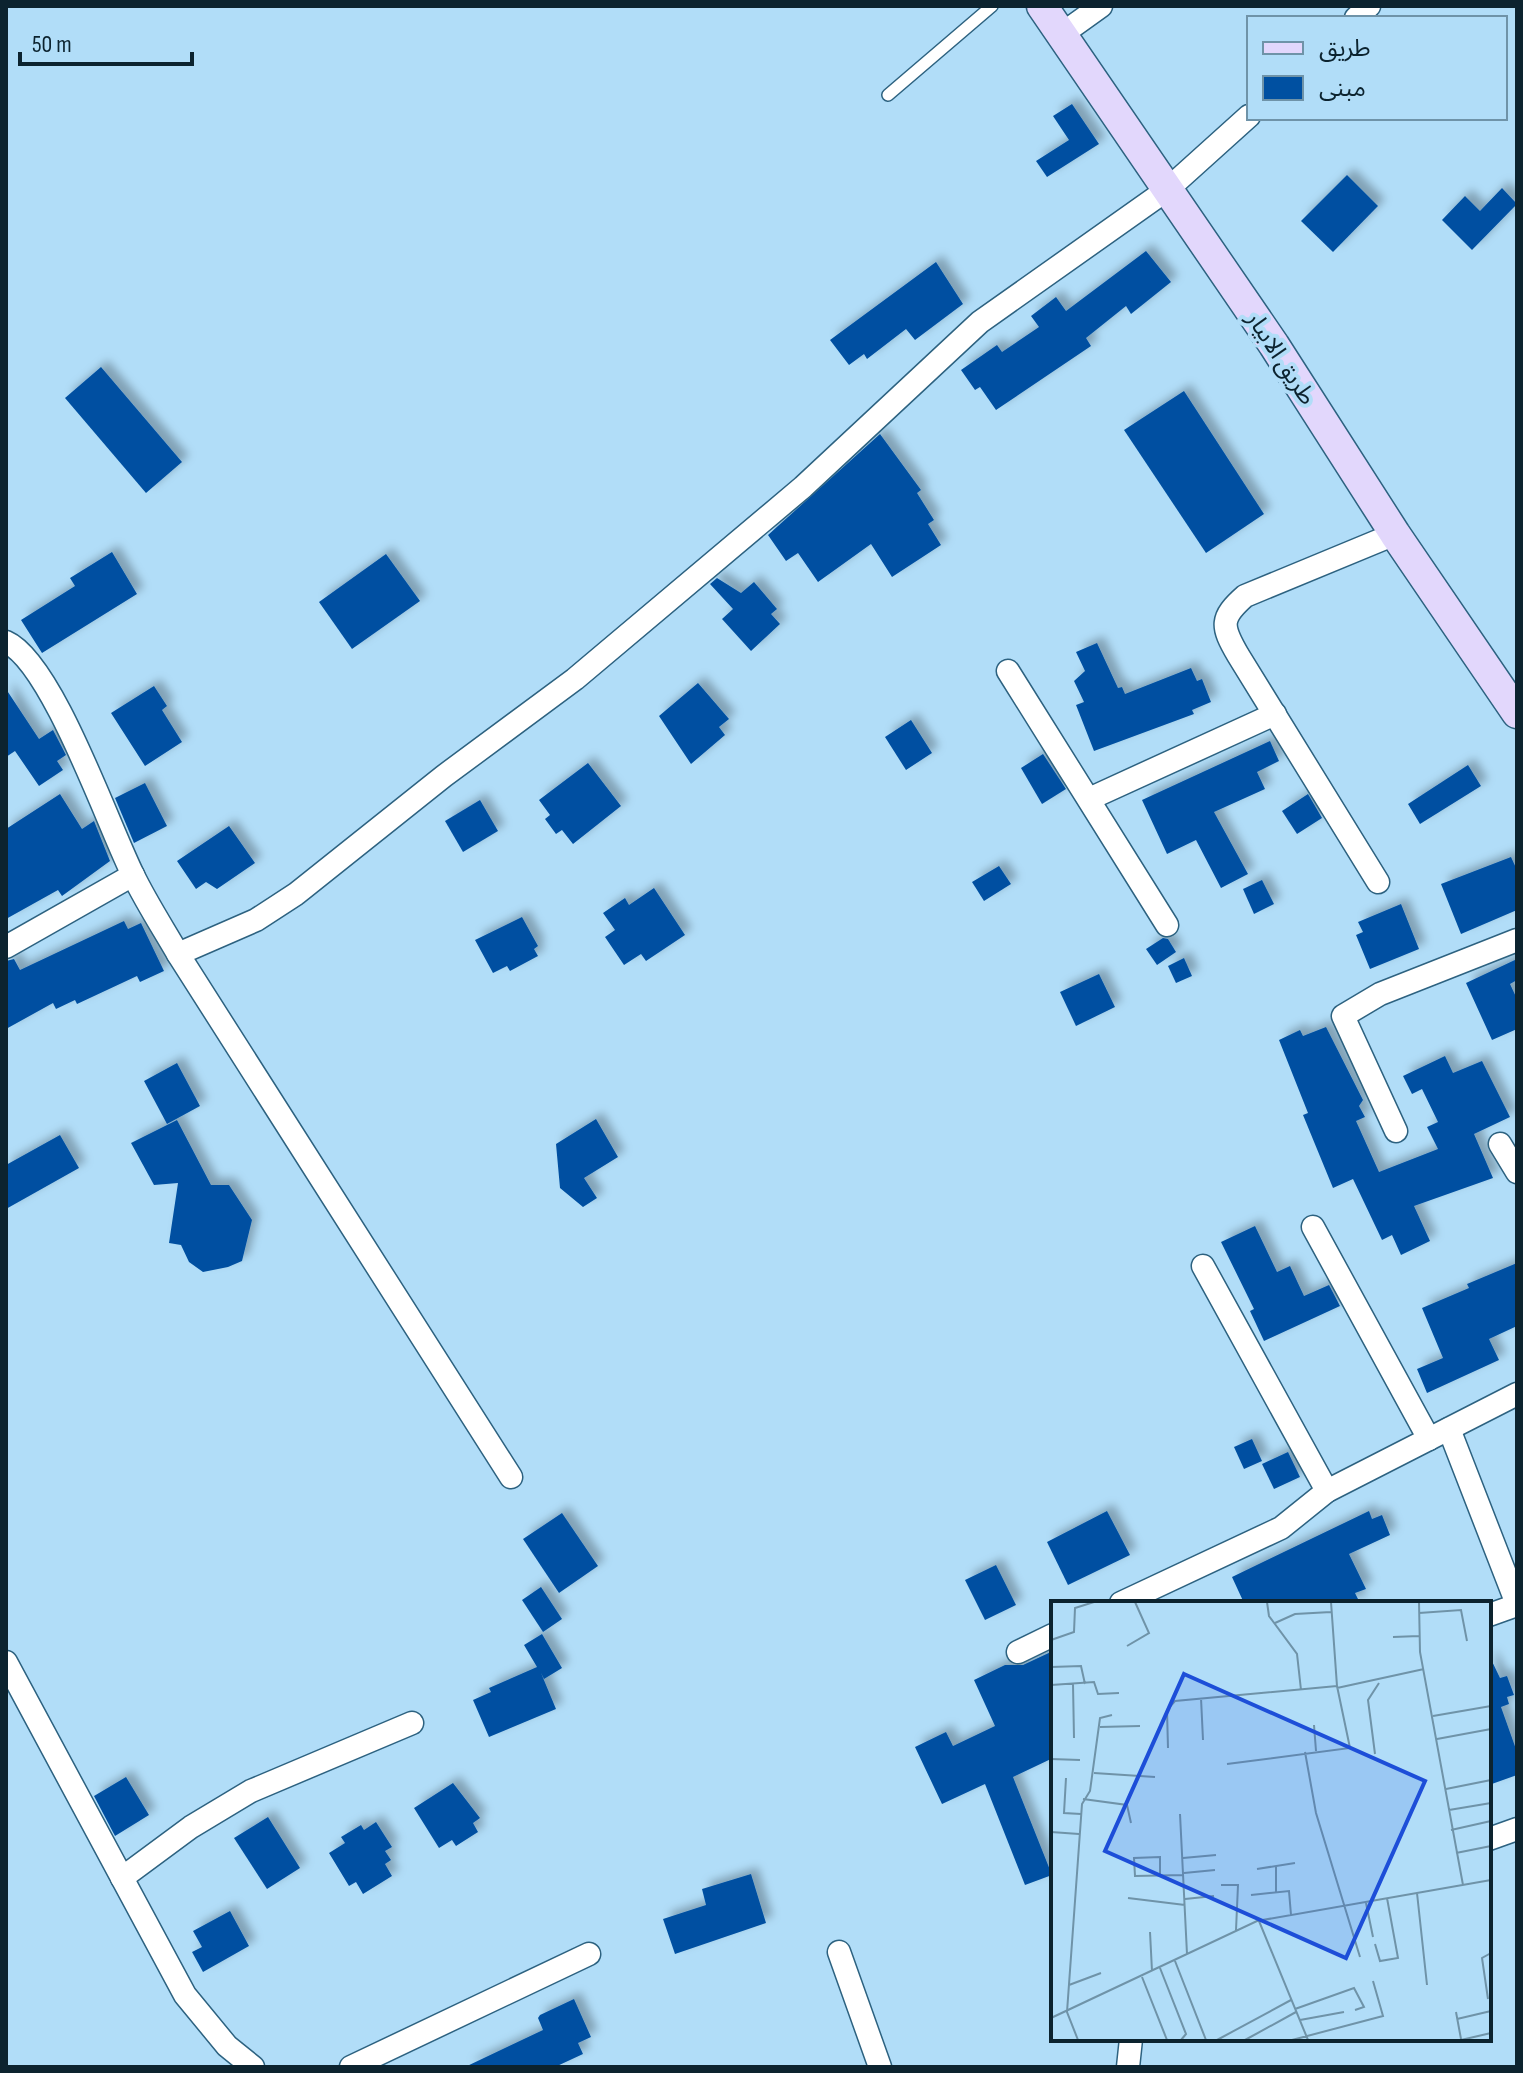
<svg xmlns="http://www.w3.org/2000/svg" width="1523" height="2073" viewBox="0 0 1523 2073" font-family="'Sofia Sans Condensed','Noto Sans Arabic',sans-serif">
	<defs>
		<filter id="shadow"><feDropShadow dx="7" dy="-7" stdDeviation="4" flood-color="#0004"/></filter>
	</defs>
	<rect width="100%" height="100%" fill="#b1ddf8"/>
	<g fill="#0050a1" filter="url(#shadow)">
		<polygon points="1072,104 1099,144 1047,177 1036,161 1069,140 1053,116"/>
		<polygon points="1347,175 1378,206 1333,252 1301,221"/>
		<polygon points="1502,188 1517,204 1472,250 1442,220 1465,196 1480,211"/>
		<polygon points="1146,251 1171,282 1131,314 1126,306 1086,338 1091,346 996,410 980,387 975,390 961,370 997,345 1002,352 1039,327 1031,316 1056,297 1066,311"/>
		<polygon points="936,262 963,304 915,340 906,329 867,359 864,354 849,365 830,340"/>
		<polygon points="101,367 182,462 146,493 65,398"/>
		<polygon points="1184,391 1264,514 1206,553 1124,430"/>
		<polygon points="880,434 921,490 917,493 934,520 928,524 941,545 892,577 871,544 818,582 798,553 786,561 768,535"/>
		<polygon points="112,552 137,594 42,653 21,620 75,586 70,578"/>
		<polygon points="386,554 420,601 352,649 319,602"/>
		<polygon points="717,578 741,593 754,582 777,609 771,614 780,624 751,651 722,619 733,609 710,584"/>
		<polygon points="1097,643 1118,688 1122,687 1125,694 1191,668 1197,681 1202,679 1211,702 1192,710 1194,714 1094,751 1076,705 1084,702 1074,681 1085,671 1076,652"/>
		<polygon points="698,683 729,719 719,727 725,735 691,764 659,716"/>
		<polygon points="154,686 167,706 162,710 182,742 145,766 111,713"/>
		<polygon points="6,689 39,739 53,730 66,755 57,761 63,770 39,786 15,751 6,757"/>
		<polygon points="911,720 932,753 906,770 885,737"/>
		<polygon points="1270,741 1279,761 1257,772 1265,789 1214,812 1248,874 1221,888 1196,840 1167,854 1142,800"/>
		<polygon points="1043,754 1066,789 1042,804 1021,768"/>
		<polygon points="588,763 621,806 573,844 562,830 556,834 545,819 550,815 539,800"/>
		<polygon points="1468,765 1481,786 1420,824 1408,804"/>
		<polygon points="145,783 167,826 134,843 115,798"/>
		<polygon points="60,794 82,829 94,821 110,861 62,896 58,890 6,919 6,829"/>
		<polygon points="1308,794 1322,818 1297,834 1282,811"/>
		<polygon points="480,800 498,831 463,852 445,821"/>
		<polygon points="229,826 255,863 217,889 206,882 196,889 177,861"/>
		<polygon points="1511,857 1517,870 1517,910 1461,934 1441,884"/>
		<polygon points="999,866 1011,884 984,901 972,882"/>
		<polygon points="1262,880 1274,904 1254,914 1243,889"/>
		<polygon points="654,888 685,935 646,961 641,954 624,965 605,937 615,930 603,913 625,898 629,905"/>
		<polygon points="1401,904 1419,949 1370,969 1356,935 1363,932 1358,922"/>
		<polygon points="522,917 538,946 534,949 538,956 510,971 507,966 493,973 475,940"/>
		<polygon points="124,921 128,929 141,923 164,971 140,982 137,976 77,1004 75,1000 56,1009 53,1003 6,1029 6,961 14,959 20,970"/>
		<polygon points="1163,938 1168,939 1176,952 1157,965 1146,949"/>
		<polygon points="1184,958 1192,976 1176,983 1168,966"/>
		<polygon points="1517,959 1517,980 1510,984 1517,999 1517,1029 1492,1040 1466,983"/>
		<polygon points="1099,974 1115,1007 1076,1026 1060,992"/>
		<polygon points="1326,1027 1363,1100 1359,1106 1365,1117 1356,1121 1379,1172 1438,1149 1427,1127 1438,1122 1422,1089 1412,1094 1403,1076 1445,1056 1453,1073 1482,1061 1510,1117 1474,1134 1493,1178 1414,1206 1430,1241 1401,1255 1392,1235 1382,1240 1353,1179 1333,1188 1303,1115 1308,1113 1279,1040 1300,1030 1303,1036"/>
		<polygon points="177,1063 200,1106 167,1124 144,1081"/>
		<polygon points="596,1119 618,1157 584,1178 597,1198 583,1207 560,1188 556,1144"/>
		<polygon points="177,1120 211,1185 229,1185 252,1220 242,1261 228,1267 203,1272 189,1262 181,1245 169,1243 178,1183 154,1185 131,1143"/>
		<polygon points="60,1135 79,1168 6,1209 6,1165"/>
		<polygon points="1255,1226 1277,1272 1290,1266 1304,1296 1329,1285 1340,1306 1264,1341 1250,1311 1254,1309 1221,1242"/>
		<polygon points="1517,1263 1517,1326 1489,1339 1499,1360 1427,1393 1417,1369 1443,1358 1422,1308 1469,1288 1467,1284"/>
		<polygon points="1252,1439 1262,1461 1244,1469 1234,1447"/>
		<polygon points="1288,1452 1300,1477 1274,1489 1262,1464"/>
		<polygon points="1107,1511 1130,1555 1068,1585 1047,1542"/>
		<polygon points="1369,1511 1372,1519 1382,1515 1390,1535 1349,1554 1366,1589 1355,1593 1360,1603 1244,1603 1232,1577"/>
		<polygon points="562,1513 598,1566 559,1593 523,1539"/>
		<polygon points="996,1565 1016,1605 985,1620 965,1580"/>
		<polygon points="541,1587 562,1619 543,1632 522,1600"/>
		<polygon points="542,1634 562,1668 544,1679 541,1673 556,1709 489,1737 473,1700 491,1692 489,1688 537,1667 524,1645"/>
		<polygon points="1053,1651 1053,1758 1013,1777 1052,1875 1025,1885 985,1784 942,1804 915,1747 946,1732 953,1746 995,1726 974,1680 1005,1665 1023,1665"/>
		<polygon points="1489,1655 1500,1678 1507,1676 1514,1695 1507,1697 1509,1704 1501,1707 1517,1752 1517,1775 1489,1785"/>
		<polygon points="126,1777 149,1815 115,1836 94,1796"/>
		<polygon points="453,1783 480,1818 473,1823 478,1832 456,1846 452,1840 439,1848 414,1808"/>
		<polygon points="268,1817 300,1868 267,1889 234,1838"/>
		<polygon points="376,1822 392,1847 385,1851 391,1860 385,1864 392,1876 363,1894 356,1882 349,1886 329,1853 345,1843 341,1837 361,1825 364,1830"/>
		<polygon points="751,1874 766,1923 675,1954 663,1919 706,1905 702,1889"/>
		<polygon points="230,1911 249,1946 203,1972 192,1952 202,1947 193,1931"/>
		<polygon points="574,1999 591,2037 578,2043 583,2054 555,2067 465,2067 543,2030 538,2018 540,2015"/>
	</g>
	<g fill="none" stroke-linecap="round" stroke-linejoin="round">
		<g stroke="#2d6280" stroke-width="14">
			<polyline id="service" points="888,95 992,6"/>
		</g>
		<g stroke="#2d6280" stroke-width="25">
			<g id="minor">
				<polyline points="1356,18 1369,6"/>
				<polyline points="1062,34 1101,6"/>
				<path d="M6,642C52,662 108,825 133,875C146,902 163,928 178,954L511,1477"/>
				<polyline points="1008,671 1167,925"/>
				<polyline points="1089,799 1275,714"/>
				<path d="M1378,882L1238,655C1221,626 1220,618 1245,596L1395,534"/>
				<polyline points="6,947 133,875"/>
				<polyline points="178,954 256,920 296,894 444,776 575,679 803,487 980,322 1168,189 1249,116"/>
				<polyline points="1396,1131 1343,1016 1380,994 1517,940"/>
				<polyline points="1500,1144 1517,1172"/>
				<polyline points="1313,1227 1429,1439"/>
				<polyline points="1203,1266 1327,1491"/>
				<polyline points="1449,1429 1517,1604"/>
				<polyline points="1121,1603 1281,1528 1327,1491 1517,1394"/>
				<polyline points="1489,1615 1517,1605"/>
				<polyline points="1018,1652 1053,1635"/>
				<polyline points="6,1662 185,1995 227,2046 253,2067"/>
				<polyline points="1489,1839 1517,1829"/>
				<polyline points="122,1878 191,1827 251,1791 412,1723"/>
				<polyline points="839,1952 880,2067"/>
				<polyline points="351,2067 589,1954"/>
				<polyline points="1128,2067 1131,2039"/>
			</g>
		</g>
		<g stroke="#2d6280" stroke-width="33">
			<polyline id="secondary" points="1042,6 1274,345 1395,534 1517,713"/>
		</g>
		<use href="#service" stroke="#fff" stroke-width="11"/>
		<use href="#minor" stroke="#fff" stroke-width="22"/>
		<use href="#secondary" stroke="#e2d7fc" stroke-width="30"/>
	</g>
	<g text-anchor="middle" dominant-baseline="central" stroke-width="8" stroke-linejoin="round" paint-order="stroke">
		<g font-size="24" fill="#0c232f" stroke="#b1ddf8">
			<text transform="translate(1281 358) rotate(57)">طريق الابيار</text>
		</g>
	</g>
	<g transform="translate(1051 1601)">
		<rect width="440" height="440" fill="#b1ddf8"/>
		<path fill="none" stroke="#6f93a8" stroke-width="2" d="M216,1L218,15L246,53L250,89M368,1L369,51L412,284M368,12L410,9L416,40M224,22L244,13L280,11M342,36L368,35M0,39L23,31L24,7L43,1M76,45L98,32L84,1M0,66L30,65L34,83M22,83L23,137M0,84L43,81L47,93L68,92M286,87L373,68M150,97L152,139M382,115L440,105M263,124L265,150M49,126L89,125M386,138L440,128M117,147L116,109L124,100L286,85M254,151L265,212L309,356M324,153L317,99L328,82M0,158L29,159M176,163L299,147L286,85L280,1M43,172L104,176M15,177L13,212L30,213M395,188L440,179M32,198L76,204L80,222M398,209L440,202M129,213L136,353M400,229L440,220M0,231L28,233M405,252L440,245M132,257L165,254M225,265V291M206,268L244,262M133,272L164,269M109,273V256L83,257L84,275L133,274M170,284H187L185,329M366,292L376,384M200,294L238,290L240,314M77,297L134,304M134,298L163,295M315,302L322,336M208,320L257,439M99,331L101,370M324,343L329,360L347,357L336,297M124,360L155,439M109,367L135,433L130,439M91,376L116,439M18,384L50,372M437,398L431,357L440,352M244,408L303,387L313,406L304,409M405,411L410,438M0,417L206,320L440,279M406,418L440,410M249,419L293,411M27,439L16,411L31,203L39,190L49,117L61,114M166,439L240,399M194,439L245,411M241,439L332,415L322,380M410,439L440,432"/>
		<path fill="#1d4ed8" fill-opacity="0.15" stroke="#1d4ed8" stroke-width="4" d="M133,73L374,180L295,357L54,250Z"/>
		<rect width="440" height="440" fill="none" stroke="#0c232f" stroke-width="4"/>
	</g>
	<rect width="1523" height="2073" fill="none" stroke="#0c232f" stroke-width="16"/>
	<rect x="1247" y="16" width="260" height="104" fill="#b1ddf8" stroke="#6f93a8" stroke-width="2"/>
	<rect x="1263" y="42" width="40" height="12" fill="#e2d7fc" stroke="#6f93a8" stroke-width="2"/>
	<text x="1319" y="56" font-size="24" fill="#0c232f">طريق</text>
	<rect x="1263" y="76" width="40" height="24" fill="#0050a1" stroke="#6f93a8" stroke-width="2"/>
	<text x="1319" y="96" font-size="24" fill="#0c232f">مبنى</text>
	<path d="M20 52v12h172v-12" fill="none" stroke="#0c232f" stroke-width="4"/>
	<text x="32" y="52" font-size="24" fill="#0c232f" stroke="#b1ddf8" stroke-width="6" paint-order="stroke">50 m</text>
</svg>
